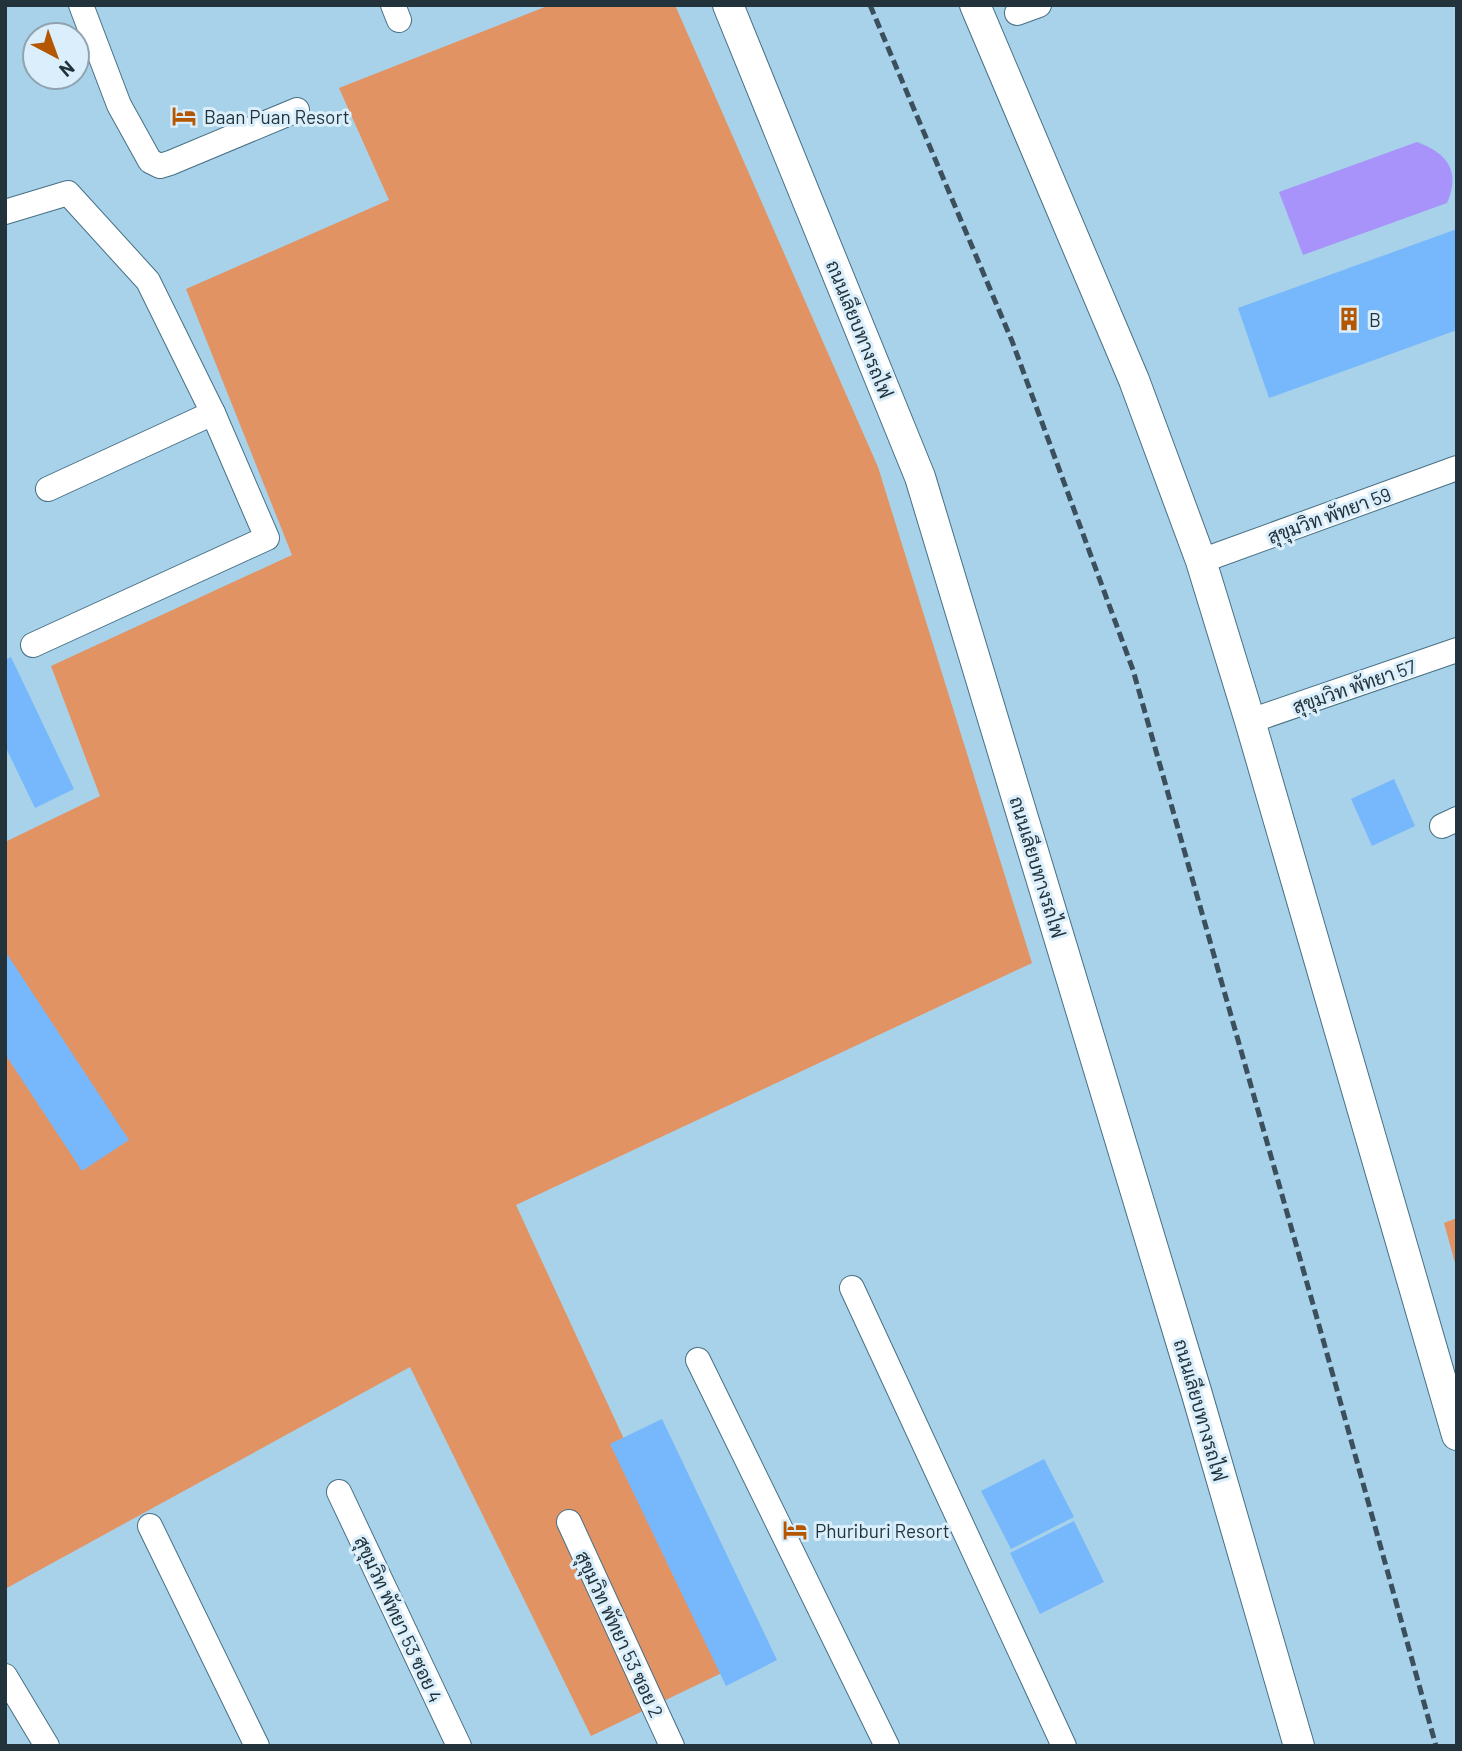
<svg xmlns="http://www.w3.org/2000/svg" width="1462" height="1751" viewBox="0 0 1462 1751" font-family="Barlow,Sarabun,sans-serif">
	<rect width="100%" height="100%" fill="#a7d2e9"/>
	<g fill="#e29363">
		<polygon points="550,5 675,5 878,467 1032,963 516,1205 730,1669 591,1736 410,1367 5,1589 5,842 100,796 51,666 292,555 186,289 389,200 339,88"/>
		<polygon points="1457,1218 1457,1270 1444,1223"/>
	</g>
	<path fill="#a893fb" d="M1417,142C1447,153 1461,171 1447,203L1303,255L1279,192Z"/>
	<g fill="#77b7fc">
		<polygon points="1457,229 1457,330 1269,398 1238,308"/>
		<polygon points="11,657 74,789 35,808 5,746 5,660"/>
		<polygon points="1394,779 1415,826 1372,846 1351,799"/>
		<polygon points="5,951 129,1140 82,1171 5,1054"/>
		<polygon points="662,1419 777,1660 726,1686 610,1444"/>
		<polygon points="1044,1459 1074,1517 1011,1549 981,1491"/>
		<polygon points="1074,1521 1104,1582 1040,1614 1010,1553"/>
	</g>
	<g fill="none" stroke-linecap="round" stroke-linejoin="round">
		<g stroke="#487085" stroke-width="26">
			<g id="minor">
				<polyline points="81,5 119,105 150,161 160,166 170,163 297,110"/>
				<polyline points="393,5 399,20"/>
				<polyline points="1017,13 1039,5"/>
				<polyline points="5,212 68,193 148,281 213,413 267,538 33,645"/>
				<polyline points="48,489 213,413"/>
				<polyline points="1201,561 1457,468"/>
				<polyline points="1250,721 1457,650"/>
				<polyline points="1442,826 1457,819"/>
				<polyline points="852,1288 1064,1746"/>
				<polyline points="698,1360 887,1746"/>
				<polyline points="339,1492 459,1746"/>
				<polyline points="569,1522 672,1746"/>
				<polyline points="150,1526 257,1746"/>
				<polyline points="5,1676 47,1746"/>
			</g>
		</g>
		<g stroke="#487085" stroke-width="32">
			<g id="tertiary">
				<polyline points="728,5 920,477 1196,1391 1299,1746"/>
				<polyline points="975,5 1134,380 1201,561 1250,721 1457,1435"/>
			</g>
		</g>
		<use href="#minor" stroke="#fff" stroke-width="24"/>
		<use href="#tertiary" stroke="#fff" stroke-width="30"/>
		<polyline stroke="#3b505c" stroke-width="5" stroke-dasharray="10 5" stroke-linecap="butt" points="870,5 1012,341 1133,670 1324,1343 1436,1746"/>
	</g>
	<defs>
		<g id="hotel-bare" transform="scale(1.89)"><path d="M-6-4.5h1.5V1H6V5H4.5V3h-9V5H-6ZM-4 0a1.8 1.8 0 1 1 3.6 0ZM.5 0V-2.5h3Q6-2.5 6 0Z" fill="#b45602" stroke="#daeffb" stroke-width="2.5" paint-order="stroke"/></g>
		<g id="building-bare" transform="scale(1.89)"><path d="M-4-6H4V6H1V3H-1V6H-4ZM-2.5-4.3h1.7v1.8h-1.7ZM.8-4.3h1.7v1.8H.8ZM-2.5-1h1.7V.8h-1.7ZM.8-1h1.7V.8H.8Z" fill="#b45602" stroke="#daeffb" stroke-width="2.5" paint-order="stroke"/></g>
	</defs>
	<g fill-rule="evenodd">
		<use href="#hotel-bare" x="184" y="116"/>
		<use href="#building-bare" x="1349" y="319"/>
		<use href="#hotel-bare" x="795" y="1530"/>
	</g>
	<g text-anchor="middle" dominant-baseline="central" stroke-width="6" stroke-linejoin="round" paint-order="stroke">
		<g font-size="19" fill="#22333c" stroke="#daeffb" text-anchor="start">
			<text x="204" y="116">Baan Puan Resort</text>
			<text x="1369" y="319">B</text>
			<text x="815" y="1530">Phuriburi Resort</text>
		</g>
		<g font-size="19" fill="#22333c" stroke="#daeffb">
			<text transform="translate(860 329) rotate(68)">ถนนเลียบทางรถไฟ</text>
			<text transform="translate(1329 515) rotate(-20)">สุขุมวิท พัทยา 59</text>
			<text transform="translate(1354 686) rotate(-19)">สุขุมวิท พัทยา 57</text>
			<text transform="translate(1038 867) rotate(73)">ถนนเลียบทางรถไฟ</text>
			<text transform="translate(1201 1410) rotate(74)">ถนนเลียบทางรถไฟ</text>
			<text transform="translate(399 1619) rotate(65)">สุขุมวิท พัทยา 53 ซอย 4</text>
			<text transform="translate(620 1634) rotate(65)">สุขุมวิท พัทยา 53 ซอย 2</text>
		</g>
	</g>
	<rect width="1462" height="1751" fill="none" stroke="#22333c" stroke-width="14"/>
	<g transform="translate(56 56) rotate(139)"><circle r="33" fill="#daeffb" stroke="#90a4af" stroke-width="2"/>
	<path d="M0-5L12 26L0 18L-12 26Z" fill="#b45602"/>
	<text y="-10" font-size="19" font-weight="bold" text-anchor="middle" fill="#22333c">N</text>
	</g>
</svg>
